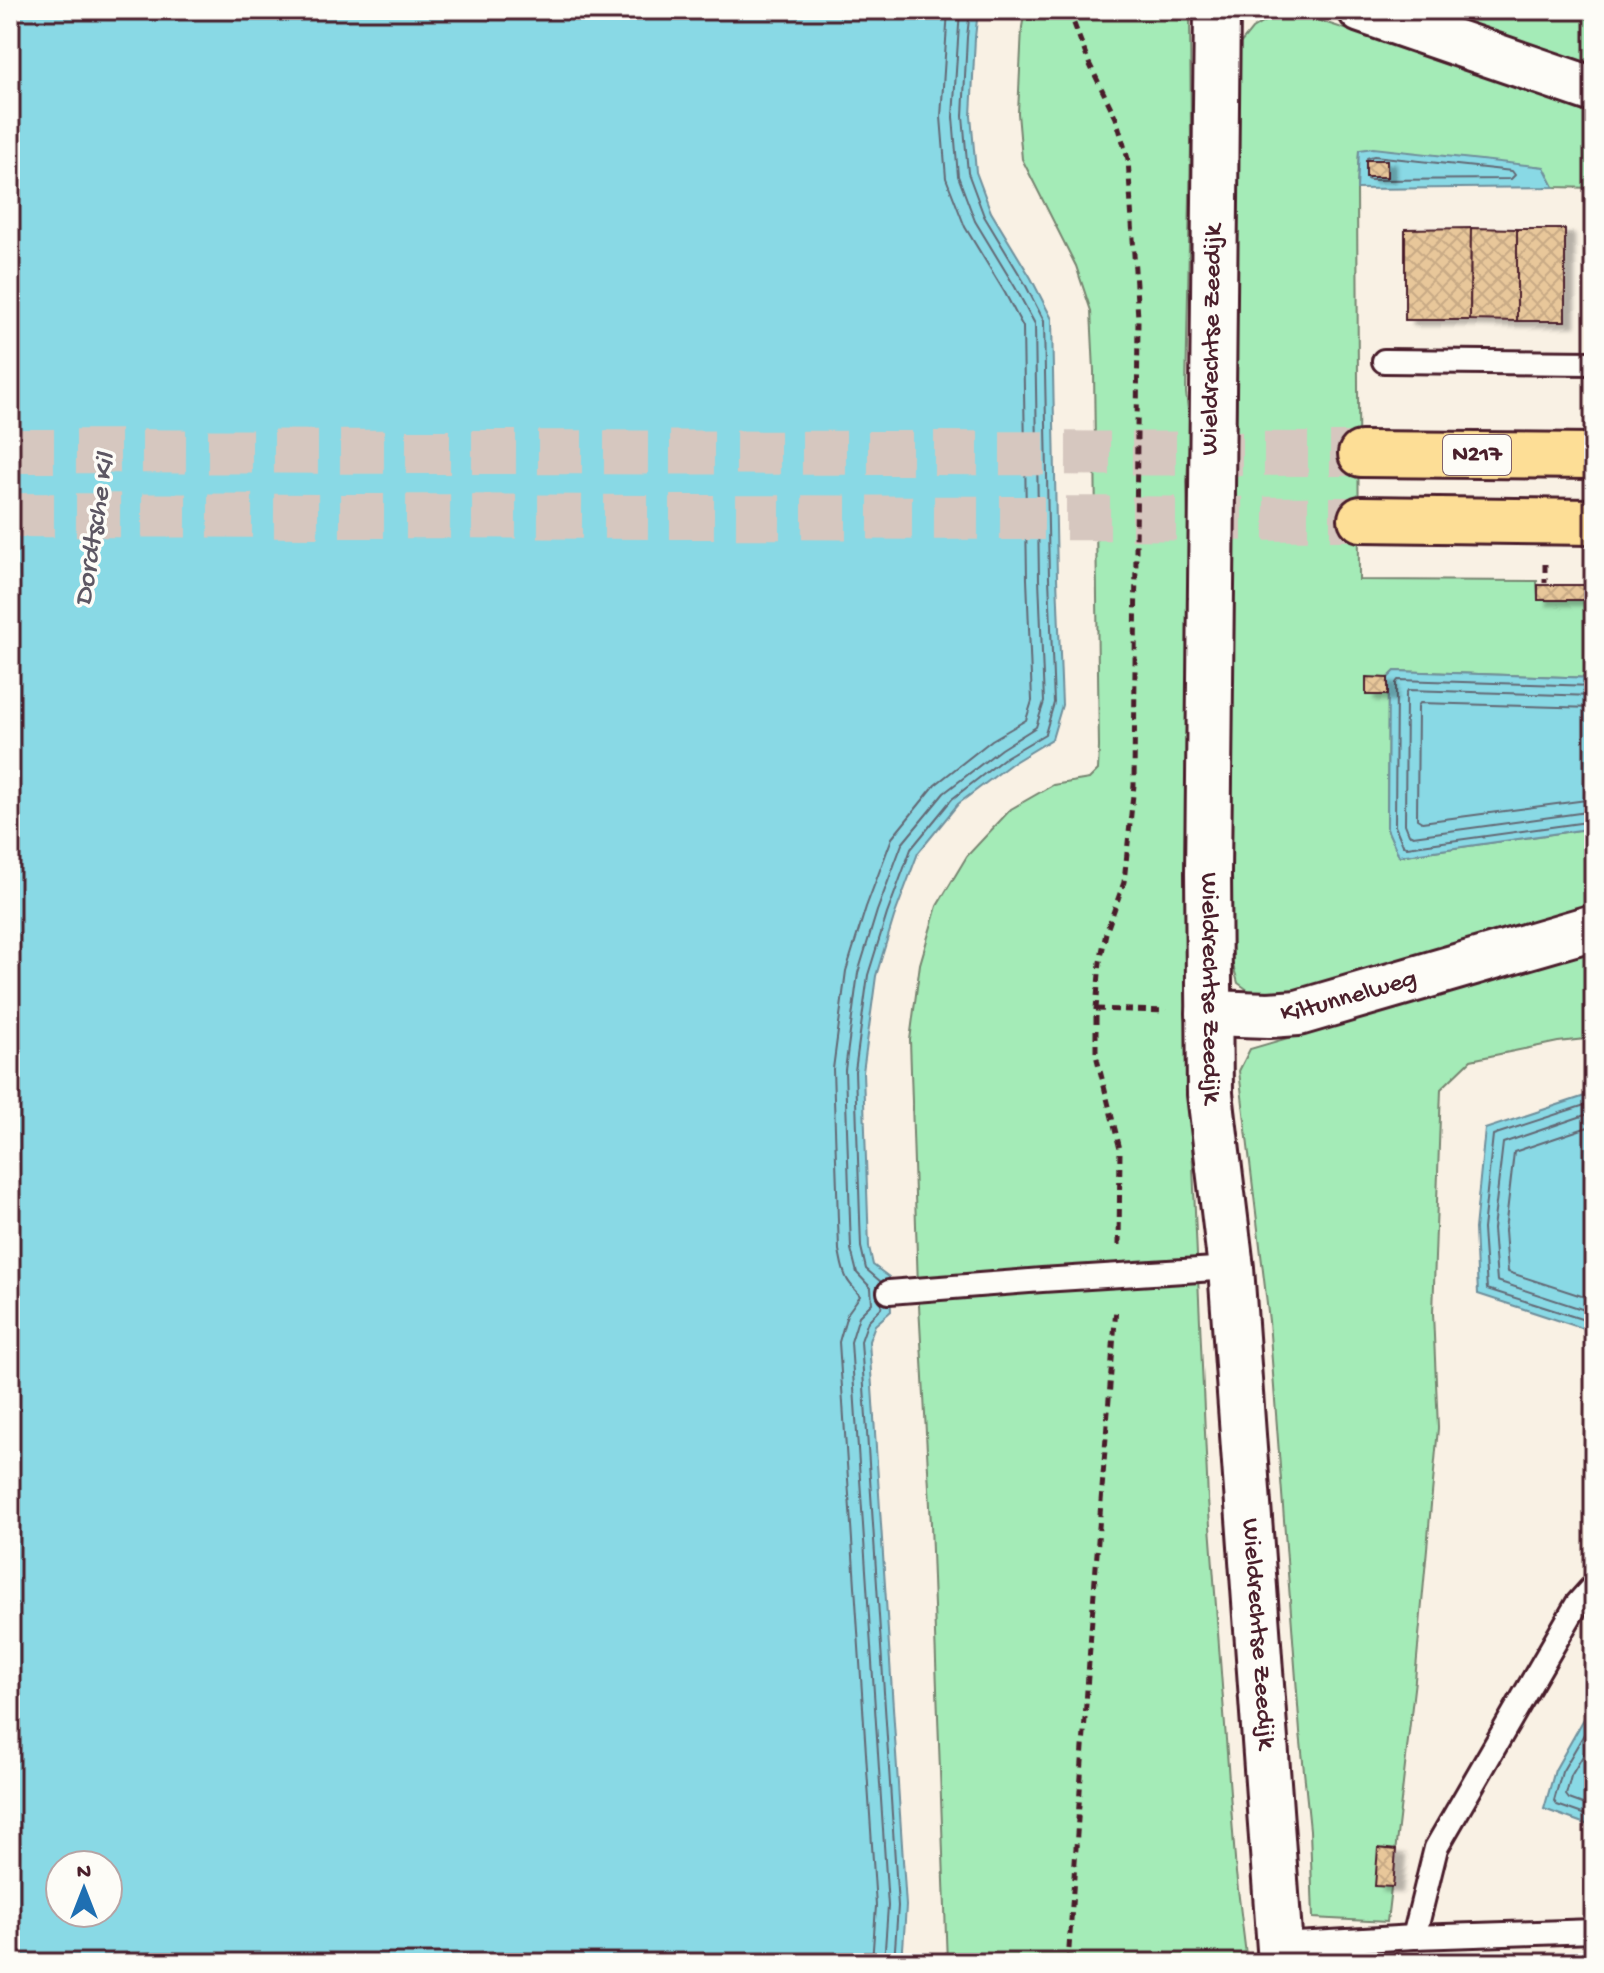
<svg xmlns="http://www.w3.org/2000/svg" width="1604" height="1973" viewBox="0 0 1604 1973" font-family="'Gochi Hand',sans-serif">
	<defs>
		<pattern id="building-cross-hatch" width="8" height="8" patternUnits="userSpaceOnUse" patternTransform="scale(2)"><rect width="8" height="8" fill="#e8c79a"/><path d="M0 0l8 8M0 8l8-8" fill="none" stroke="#c8aa85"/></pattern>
		<filter id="shadow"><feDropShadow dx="9" dy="5" stdDeviation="2" flood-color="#0004"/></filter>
	</defs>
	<rect width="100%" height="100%" fill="#f9f1e4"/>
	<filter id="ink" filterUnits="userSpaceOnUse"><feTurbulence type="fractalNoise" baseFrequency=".0125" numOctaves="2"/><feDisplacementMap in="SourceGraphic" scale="16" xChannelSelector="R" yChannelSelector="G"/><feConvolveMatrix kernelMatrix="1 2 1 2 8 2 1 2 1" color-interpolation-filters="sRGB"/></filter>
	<g filter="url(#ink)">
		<g fill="#a4ebb7" stroke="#778571" stroke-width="2">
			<polygon points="1025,10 1190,10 1191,144 1186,393 1190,427 1187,482 1190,577 1187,1034 1208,1499 1236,1873 1247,1963 947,1963 931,1524 918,1287 910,1040 920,964 937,906 967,856 1011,809 1053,785 1089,779 1098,770 1099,747 1094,371 1091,311 1076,266 1022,159 1018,113 1022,27"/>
			<polygon points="1415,10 1594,10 1594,74"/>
			<polygon points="1277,14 1302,15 1594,109 1594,188 1554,187 1543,167 1359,150 1357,189 1359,580 1537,581 1538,600 1594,600 1594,678 1395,671 1388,678 1387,829 1400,856 1594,828 1594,908 1293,995 1259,998 1238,983 1230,954 1231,577 1235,50 1252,29"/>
			<polygon points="1594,950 1594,1038 1558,1042 1471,1060 1441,1089 1433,1313 1438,1428 1415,1680 1387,1922 1313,1918 1310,1830 1300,1732 1269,1321 1239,1071 1250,1049"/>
			<polygon points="1594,1953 1594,1963 1329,1963 1393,1954 1546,1958"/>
		</g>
		<g fill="#89d9e5" stroke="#708f9b" stroke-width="2" fill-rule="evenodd">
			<path d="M10,10H978L975,38L971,116L976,172L991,212L1031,278L1052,319L1057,578L1062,705L1052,739L1011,764L958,804L918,853L894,917L876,976L863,1072L869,1247L873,1265L889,1277L891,1311L875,1325L869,1341L906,1906L902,1963H10ZM60,1865H108V1913H60Z"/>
			<polygon points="1373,148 1544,167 1554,187 1357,189 1359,150"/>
			<polygon points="1395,671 1594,678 1594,828 1399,856 1387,829 1388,678"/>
			<polygon points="1594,1093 1594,1332 1478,1294 1475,1229 1485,1129"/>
			<polygon points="1594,1701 1594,1827 1544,1809 1555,1770"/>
		</g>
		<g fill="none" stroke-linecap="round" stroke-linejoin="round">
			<g stroke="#636975" stroke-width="2">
				<polyline points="1367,179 1370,180 1511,179 1515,175 1512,171 1374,156 1367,158"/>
				<polyline points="1594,686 1398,680 1396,683 1395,826 1403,845 1407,847 1594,821"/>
				<polyline points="1594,696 1408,690 1406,694 1405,824 1409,834 1413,836 1594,811"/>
				<polyline points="1594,708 1420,703 1418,706 1417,819 1422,822 1594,799"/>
				<polyline points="1594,1102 1493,1135 1483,1229 1487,1289 1594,1323"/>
				<polyline points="1594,1112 1503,1143 1493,1229 1497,1281 1594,1313"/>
				<polyline points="1594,1125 1514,1152 1505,1230 1508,1272 1594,1300"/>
				<polyline points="881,1282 866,1269 861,1247 855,1071 868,975 887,914 911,849 952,799 1006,757 1045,734 1054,703 1049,578 1044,321 1024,282 984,216 968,173 963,116 967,37 970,10"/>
				<polyline points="882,1303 881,1308 868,1321 861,1341 898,1906 894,1963"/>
				<polyline points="1594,1717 1562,1772 1554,1801 1557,1805 1594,1818"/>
				<polyline points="1594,1737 1571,1776 1566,1795 1569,1799 1594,1808"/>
				<path d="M872,1963L876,1906L839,1342L847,1314L860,1296C856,1290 850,1285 847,1279C842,1270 841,1259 839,1250L833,1069L846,971L866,907L892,838L935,785L992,740L1026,720L1032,701L1027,579L1023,327L1005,293L965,227L946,178L941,117L948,10"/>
				<polyline points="884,1963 888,1906 851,1342 859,1316 872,1303 871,1288 857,1273 851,1249 845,1070 858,973 877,911 902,844 944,793 1001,749 1036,727 1044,702 1039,579 1035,324 1015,287 975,221 958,176 953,117 960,10"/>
			</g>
		</g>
		<g fill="url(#building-cross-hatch)" stroke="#4a1f2b" stroke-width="2" filter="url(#shadow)">
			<rect x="1366" y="160" width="21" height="17"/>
			<polygon points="1471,228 1470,320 1405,320 1405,229"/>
			<polygon points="1471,228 1517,229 1517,321 1470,320"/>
			<rect x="1517" y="229" width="48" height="92"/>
			<rect x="1538" y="585" width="56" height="15"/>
			<polygon points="1366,677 1388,678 1388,695 1366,695"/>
			<polygon points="1378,1848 1396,1850 1393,1887 1375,1886"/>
		</g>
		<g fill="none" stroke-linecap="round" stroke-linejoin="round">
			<g stroke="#d6c7bf" stroke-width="44" stroke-dasharray="44 22" stroke-linecap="butt">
				<polyline points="10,451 1361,454"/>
				<polyline points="10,515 1361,519"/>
			</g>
			<g stroke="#4a1f2b" stroke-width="28">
				<g id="service">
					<polyline points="1384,361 1594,363"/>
					<polyline points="889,1292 1042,1280 1231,1268"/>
					<polyline points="1414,1937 1436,1848 1577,1604 1594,1585"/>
					<polyline points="1280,1945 1414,1937 1594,1931"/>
				</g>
			</g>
			<g stroke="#4a1f2b" stroke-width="50">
				<g id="minor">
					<polyline points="1361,10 1594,90"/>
					<path id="s1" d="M1209,1013L1269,1015L1298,1013L1594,927"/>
				</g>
			</g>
			<g stroke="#4a1f2b" stroke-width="50">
				<g id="tertiary">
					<path id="s2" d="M1217,10L1208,874L1210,1094L1231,1268L1281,1963"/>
				</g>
			</g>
			<g stroke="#4a1f2b" stroke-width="50">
				<g id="primary">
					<polyline points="1361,454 1594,456"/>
					<polyline points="1361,519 1594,522"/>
				</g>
			</g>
			<g stroke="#4a1f2b" stroke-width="5" stroke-dasharray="8 6" stroke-linecap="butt">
				<polyline points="1071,10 1071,16 1089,63 1116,118 1128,159 1138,318 1134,785 1124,882 1106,933 1100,962 1096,1009 1096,1055 1120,1149 1119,1246"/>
				<polyline points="1545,564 1545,583"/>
				<polyline points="1096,1009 1166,1011"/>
				<polyline points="1068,1963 1092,1618 1116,1308"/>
			</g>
			<use href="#service" stroke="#fdfcf7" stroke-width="22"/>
			<use href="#minor" stroke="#fdfcf7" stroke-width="44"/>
			<use href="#tertiary" stroke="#fdfcf7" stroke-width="44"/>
			<use href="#primary" stroke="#fdde96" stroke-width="44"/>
		</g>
	</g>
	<g text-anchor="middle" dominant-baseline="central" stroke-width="7" stroke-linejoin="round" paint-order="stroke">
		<rect fill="#fdfcf7" stroke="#806168" stroke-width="2" x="1443" y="435" width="68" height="40" rx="6"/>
		<g font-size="24" font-weight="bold" fill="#4a1f2b">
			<text x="1477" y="455">N217</text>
		</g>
		<g font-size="26" fill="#4a1f2b" stroke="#fdfcf7">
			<text transform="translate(1213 340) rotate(-89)">Wieldrechtse Zeedijk</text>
			<text stroke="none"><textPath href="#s2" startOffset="978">Wieldrechtse Zeedijk</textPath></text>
			<text stroke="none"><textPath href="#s1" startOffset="142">Kiltunnelweg</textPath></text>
			<text stroke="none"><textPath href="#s2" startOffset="1626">Wieldrechtse Zeedijk</textPath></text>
		</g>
		<g font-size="28" font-style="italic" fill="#5d5763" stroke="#fdfcf7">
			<text transform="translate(96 530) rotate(-81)">Dordtsche Kil</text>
		</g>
	</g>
	<rect width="1604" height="1973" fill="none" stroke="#fdfcf7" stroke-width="40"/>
	<rect x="20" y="20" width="1564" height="1933" fill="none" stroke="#4a1f2b" stroke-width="3" filter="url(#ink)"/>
	<g transform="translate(84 1889)"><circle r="38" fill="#fdfcf7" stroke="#b5a4a5" stroke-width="2"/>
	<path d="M0-6L14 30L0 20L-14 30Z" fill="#1f6fb2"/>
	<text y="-12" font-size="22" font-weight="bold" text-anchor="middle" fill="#4a1f2b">N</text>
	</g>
</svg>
